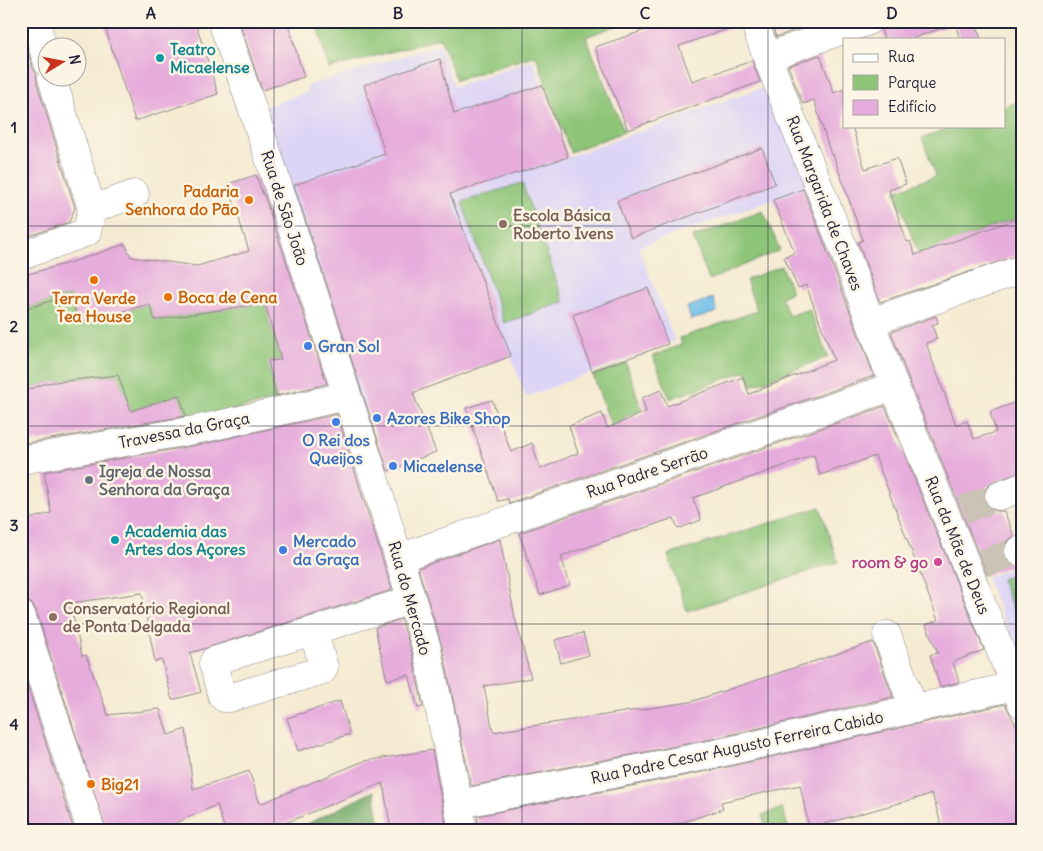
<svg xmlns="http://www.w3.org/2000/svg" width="1043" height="851" viewBox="0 0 1043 851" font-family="Delius,sans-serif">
	<rect width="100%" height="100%" fill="#fcf5e5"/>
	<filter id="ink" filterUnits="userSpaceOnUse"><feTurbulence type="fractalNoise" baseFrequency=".02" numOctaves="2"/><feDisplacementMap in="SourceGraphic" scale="10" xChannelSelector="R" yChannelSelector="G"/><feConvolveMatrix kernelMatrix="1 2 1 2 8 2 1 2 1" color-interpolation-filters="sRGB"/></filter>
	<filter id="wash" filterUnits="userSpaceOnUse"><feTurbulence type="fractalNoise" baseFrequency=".0096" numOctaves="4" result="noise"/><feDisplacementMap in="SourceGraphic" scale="20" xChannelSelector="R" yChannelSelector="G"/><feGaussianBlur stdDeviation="1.12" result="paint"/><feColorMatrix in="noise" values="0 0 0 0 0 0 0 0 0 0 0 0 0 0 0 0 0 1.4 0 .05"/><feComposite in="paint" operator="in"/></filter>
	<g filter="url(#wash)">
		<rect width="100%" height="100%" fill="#f5ebd3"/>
		<g fill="#ddd5f6">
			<polygon points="439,45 454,87 533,60 568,157 770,85 812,186 638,247 675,341 526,397 511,356 362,412 263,107 308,92 307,86"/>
			<polygon points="1022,565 1022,664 986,577"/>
		</g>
		<g fill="#8dc578" stroke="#58745a">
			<polygon points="316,21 629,21 586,37 624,132 570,152 536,55 456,80 440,38 329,69"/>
			<polygon points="1022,100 1022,216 919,255 895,191 936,176 922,138 953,126 1004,126 1004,107"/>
			<polygon points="522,183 564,302 504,323 462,202"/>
			<polygon points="763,211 780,250 709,280 693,237"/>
			<polygon points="781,266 792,292 781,297 789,316 809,309 828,357 752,386 746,371 670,399 653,356 682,344 680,338 757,311 746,280"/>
			<polygon points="70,295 79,324 149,304 155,320 265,303 281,360 269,361 277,400 187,420 179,396 131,411 117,375 46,383 21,393 21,310"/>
			<polygon points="626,363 642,410 624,417 631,440 618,445 593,375"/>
			<polygon points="820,507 838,562 687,611 668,555"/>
			<polygon points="1022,572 1022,631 1001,579"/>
			<polygon points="782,808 789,830 766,830 762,815"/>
		</g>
		<polygon fill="#72aa68" stroke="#4a6652" points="374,791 381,830 295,830"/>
		<polygon fill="#6fbfea" stroke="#487092" points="713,298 717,312 691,320 687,307"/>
		<g id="blocks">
			<g fill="#e6acdc">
				<polygon points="103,21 195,21 218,94 135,121"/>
				<polygon points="239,21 287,21 304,77 262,90"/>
				<polygon points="672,21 739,21 739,25 679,46 692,81 752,61 760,82 628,130 595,47"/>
				<polygon points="771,21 808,21 809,25 776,37"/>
				<polygon points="883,21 954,21 954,24 911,39 884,39 881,30"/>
				<polygon points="954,21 975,21 981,39 960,39"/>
				<polygon points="21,36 23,36 33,68 36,73 37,83 75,208 69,222 21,239 21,177 30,174 21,149"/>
				<polygon points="820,55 834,93 844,89 844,126 852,126 865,169 897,158 906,184 889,190 907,242 910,241 915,255 1022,217 1022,254 880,302 858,242 863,240 833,154 831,155 814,100 803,104 788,66"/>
				<polygon points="440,59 454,114 542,85 568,157 450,194 511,356 413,393 436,452 388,471 294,185 385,154 364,85"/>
				<polygon points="762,148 775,184 631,238 617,201"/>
				<polygon points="256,175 263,195 264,195 327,384 276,396 268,361 281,360 265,303 155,320 149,304 79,324 70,295 21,310 21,276 72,262 125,244 131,257 197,266 249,251 228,184"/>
				<polygon points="803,189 828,253 874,376 509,503 508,499 498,501 466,408 492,400 511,452 532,443 540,469 578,453 569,426 602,413 607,428 646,412 642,398 661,390 667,406 743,377 749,394 834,360 806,285 798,288 784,257 795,253 773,200"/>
				<polygon points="648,288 668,344 592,371 573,315"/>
				<polygon points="936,316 938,323 932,325 937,339 926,343 956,425 967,421 974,439 996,432 990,412 1022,400 1022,472 993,482 987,487 984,494 985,502 990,508 997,511 1004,511 1014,536 1007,541 1004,547 1004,555 1008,562 1013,565 987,575 909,380 891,332"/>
				<polygon points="118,375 131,411 179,395 186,416 21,444 21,393 46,383"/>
				<polygon points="885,406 984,650 953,662 959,682 940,687 930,655 938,653 926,625 938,620 875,456 820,475 814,455 693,498 701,520 678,529 674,518 561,556 570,585 540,595 519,533"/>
				<polygon points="337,414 392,590 190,653 201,692 172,700 162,660 155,662 142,593 70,603 82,656 86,655 108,715 160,709 168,735 186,729 193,789 249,771 260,804 364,761 432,750 447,830 391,830 383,783 268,830 225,830 217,805 160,830 106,830 36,610 31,603 21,600 21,576 27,575 21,555 21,521 51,513 44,472 203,444"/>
				<polygon points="500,539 515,618 531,678 484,686 493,732 690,702 873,642 893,697 712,739 471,786 442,646 418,568"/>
				<polygon points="401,619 412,653 423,707 418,708 409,675 387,680 375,628"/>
				<polygon points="583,633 589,655 561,663 555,640"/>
				<polygon points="21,666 74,830 29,830 21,793"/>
				<polygon points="340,701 350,734 298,751 287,718"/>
				<polygon points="1005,704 1022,737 1022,823 1002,830 943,830 932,794 809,828 800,785 721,802 723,809 659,830 479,830 477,816 718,769"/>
			</g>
		</g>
	</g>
	<g filter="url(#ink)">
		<use href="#blocks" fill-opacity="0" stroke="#8c8687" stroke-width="1"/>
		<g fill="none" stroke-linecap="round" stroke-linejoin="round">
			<g stroke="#cbc3b5" stroke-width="28" stroke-dasharray="28 14" stroke-linecap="butt">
				<polyline points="963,510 999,496"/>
				<polyline points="983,563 1019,551"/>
			</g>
			<g stroke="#8c8687" stroke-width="29">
				<g id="minor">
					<polyline points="35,21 48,63"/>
					<polyline points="222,21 261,134 371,468 427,649 447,745 463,830"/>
					<polyline points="754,21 767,57 843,247 894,386 1022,704"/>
					<polyline points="767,57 868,21"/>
					<polyline points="92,209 135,194"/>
					<polyline points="21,256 87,232 92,209 52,78"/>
					<polyline points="871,322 1022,269"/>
					<polyline points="21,460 200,429 346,396"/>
					<polyline points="999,496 1022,487"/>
					<polyline points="1019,551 1022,550"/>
					<polyline points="399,558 894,386"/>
					<polyline points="21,615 91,830"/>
					<polygon points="313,631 324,667 323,670 229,698 224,698 222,696 213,664 214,661"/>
					<polyline points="313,631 411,600"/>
					<polyline points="887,635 914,709"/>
					<polyline points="459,804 715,754 1014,686"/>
				</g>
			</g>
			<use href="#minor" stroke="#fff" stroke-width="28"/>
		</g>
	</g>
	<path fill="none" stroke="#22223b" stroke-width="1" stroke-opacity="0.55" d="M274,21V830M522,21V830M768,21V830M21,226H1022M21,426H1022M21,624H1022"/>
	<g fill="#0f9aa8" stroke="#fcf5e5" stroke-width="2">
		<circle cx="160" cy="58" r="5"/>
		<circle cx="115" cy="540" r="5"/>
	</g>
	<g fill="#e8710a" stroke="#fcf5e5" stroke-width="2">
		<circle cx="249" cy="200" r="5"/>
		<circle cx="94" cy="280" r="5"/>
		<circle cx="168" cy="297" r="5"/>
		<circle cx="91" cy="784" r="5"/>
	</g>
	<g fill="#8d6e63" stroke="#fcf5e5" stroke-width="2">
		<circle cx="503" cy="224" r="5"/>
		<circle cx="53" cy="617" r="5"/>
	</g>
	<g fill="#3f7fe0" stroke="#fcf5e5" stroke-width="2">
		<circle cx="308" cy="346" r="5"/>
		<circle cx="377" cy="418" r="5"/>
		<circle cx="336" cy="422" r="5"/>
		<circle cx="393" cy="466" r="5"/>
		<circle cx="283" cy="550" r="5"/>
	</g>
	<circle fill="#6b7280" stroke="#fcf5e5" stroke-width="2" cx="89" cy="480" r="5"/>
	<circle fill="#d1479c" stroke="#fcf5e5" stroke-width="2" cx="938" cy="562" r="5"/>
	<g text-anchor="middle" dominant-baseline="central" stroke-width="5" stroke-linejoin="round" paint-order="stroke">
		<g font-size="16" font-weight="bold" fill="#0d838f" stroke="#fcf5e5" text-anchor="start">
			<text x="170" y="49">Teatro<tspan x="170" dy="18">Micaelense</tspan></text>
			<text x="125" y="531">Academia das<tspan x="125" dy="18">Artes dos Açores</tspan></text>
		</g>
		<g font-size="16" font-weight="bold" fill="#c56008" stroke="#fcf5e5" text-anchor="start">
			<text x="239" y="191" text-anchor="end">Padaria<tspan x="239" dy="18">Senhora do Pão</tspan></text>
			<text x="178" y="297">Boca de Cena</text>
			<text x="94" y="298" text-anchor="middle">Terra Verde<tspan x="94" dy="18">Tea House</tspan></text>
			<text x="101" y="784">Big21</text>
		</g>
		<g font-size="16" fill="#22223b" stroke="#fcf5e5">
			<text transform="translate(825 203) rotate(69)">Rua Margarida de Chaves</text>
			<text transform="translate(285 208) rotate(72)">Rua de São João</text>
			<text transform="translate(184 430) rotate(-11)">Travessa da Graça</text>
			<text transform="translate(647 472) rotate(-19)">Rua Padre Serrão</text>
			<text transform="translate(958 545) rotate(68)">Rua da Mãe de Deus</text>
			<text transform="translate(410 598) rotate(74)">Rua do Mercado</text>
			<text transform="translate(737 747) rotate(-12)">Rua Padre Cesar Augusto Ferreira Cabido</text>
		</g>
		<g font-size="16" font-weight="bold" fill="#785e54" stroke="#fcf5e5" text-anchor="start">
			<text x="513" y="215">Escola Básica<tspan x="513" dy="18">Roberto Ivens</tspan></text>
			<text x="63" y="608">Conservatório Regional<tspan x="63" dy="18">de Ponta Delgada</tspan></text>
		</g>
		<g font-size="16" font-weight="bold" fill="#366cbe" stroke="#fcf5e5" text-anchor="start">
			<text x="318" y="346">Gran Sol</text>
			<text x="387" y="418">Azores Bike Shop</text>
			<text x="336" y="440" text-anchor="middle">O Rei dos<tspan x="336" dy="18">Queijos</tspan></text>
			<text x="403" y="466">Micaelense</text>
			<text x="293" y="541">Mercado<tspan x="293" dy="18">da Graça</tspan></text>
		</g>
		<g font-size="16" font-weight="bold" fill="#5b616d" stroke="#fcf5e5" text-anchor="start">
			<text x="99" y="471">Igreja de Nossa<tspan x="99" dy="18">Senhora da Graça</tspan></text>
		</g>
		<g font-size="16" font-weight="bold" fill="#b23c85" stroke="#fcf5e5" text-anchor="end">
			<text x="928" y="562">room &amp; go</text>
		</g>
	</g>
	<rect width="1043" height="851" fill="none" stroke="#fcf5e5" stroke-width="55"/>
	<rect x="843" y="38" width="162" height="90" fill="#fcf5e5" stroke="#a5a1a1"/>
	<rect x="853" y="54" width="25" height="8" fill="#ffffff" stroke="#a5a1a1"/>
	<text x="888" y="62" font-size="15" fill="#22223b">Rua</text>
	<rect x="853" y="75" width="25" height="15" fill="#8dc578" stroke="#a5a1a1"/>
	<text x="888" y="88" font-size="15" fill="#22223b">Parque</text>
	<rect x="853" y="100" width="25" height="15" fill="#e6acdc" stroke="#a5a1a1"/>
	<text x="888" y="112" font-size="15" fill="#22223b">Edifício</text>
	<g transform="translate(62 62) rotate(80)"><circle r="24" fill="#fcf5e5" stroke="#a5a1a1"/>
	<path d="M0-4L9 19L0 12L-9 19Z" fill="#c8321e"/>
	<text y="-8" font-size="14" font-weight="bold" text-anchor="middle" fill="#22223b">N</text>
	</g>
	<rect x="28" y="28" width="988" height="796" fill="none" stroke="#22223b" stroke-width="2"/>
	<g font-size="16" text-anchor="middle" font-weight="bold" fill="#22223b">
		<text x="151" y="19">A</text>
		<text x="398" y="19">B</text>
		<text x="645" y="19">C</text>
		<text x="892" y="19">D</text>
		<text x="14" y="133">1</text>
		<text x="14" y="332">2</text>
		<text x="14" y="531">3</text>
		<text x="14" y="730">4</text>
	</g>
</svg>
